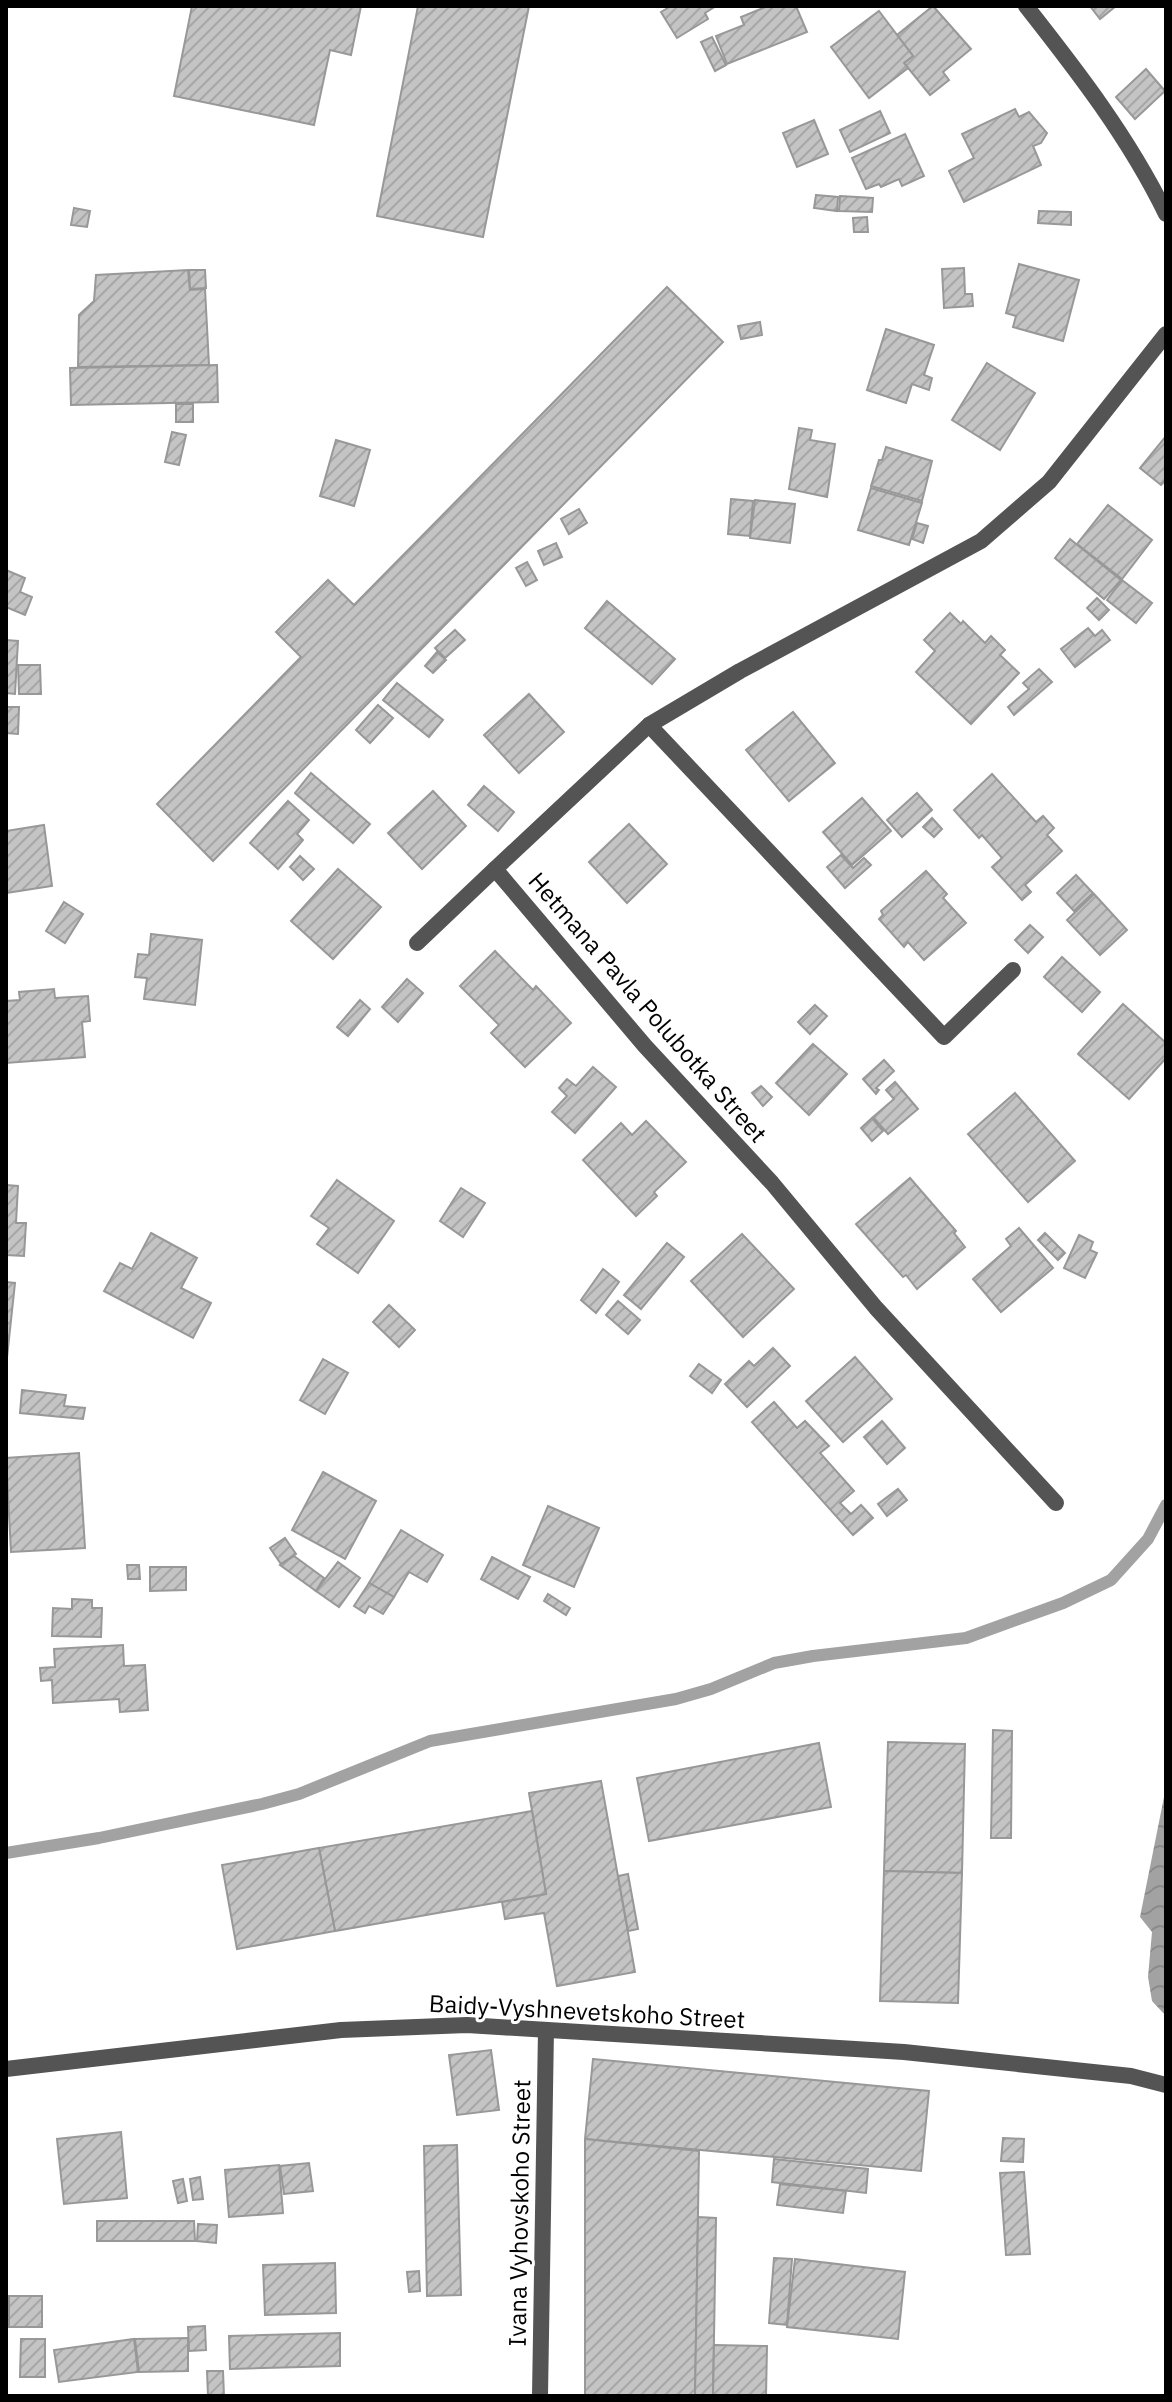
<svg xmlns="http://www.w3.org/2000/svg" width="1172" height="2402" viewBox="0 0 1172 2402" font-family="'IBM Plex Sans',sans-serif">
	<defs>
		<pattern id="water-waves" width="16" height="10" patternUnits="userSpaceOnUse" patternTransform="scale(2)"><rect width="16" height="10" fill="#a2a2a2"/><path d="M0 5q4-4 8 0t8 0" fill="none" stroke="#8a8a8a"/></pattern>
		<pattern id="building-hatch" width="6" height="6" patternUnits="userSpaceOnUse" patternTransform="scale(2)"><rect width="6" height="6" fill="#c4c4c4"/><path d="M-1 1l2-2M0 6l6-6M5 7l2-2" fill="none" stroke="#a7a7a7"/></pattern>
	</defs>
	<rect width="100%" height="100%" fill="#fff"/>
	<polygon fill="url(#water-waves)" points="1166,1787 1166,2016 1152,2001 1148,1977 1152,1932 1140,1917"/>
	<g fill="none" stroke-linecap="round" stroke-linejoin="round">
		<polyline stroke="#a2a2a2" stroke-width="12" points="6,1853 99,1838 262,1804 299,1794 430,1741 676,1699 711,1689 774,1663 813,1656 966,1638 1063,1603 1111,1580 1148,1539 1166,1505"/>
	</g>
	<g fill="url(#building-hatch)" stroke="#989898" stroke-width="2">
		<polygon points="192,6 361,6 351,55 330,50 314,125 174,96"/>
		<polygon points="418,6 529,6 483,237 377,216"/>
		<polygon points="671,6 716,6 705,13 708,19 677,38 661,12"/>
		<polygon points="768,6 796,6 807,32 727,64 716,36 744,25 741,17"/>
		<polygon points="933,6 971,49 943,72 949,80 930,95 904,63 913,56 897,35"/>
		<polygon points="1090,6 1116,6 1100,19"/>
		<polygon points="879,11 913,56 904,63 908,68 869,98 831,47"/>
		<polygon points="712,37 726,65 715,71 701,42"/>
		<polygon points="1146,69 1165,91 1135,119 1116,97"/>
		<polygon points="1015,109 1019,117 1029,112 1047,133 1041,143 1033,146 1041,165 964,202 949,171 974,158 962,134"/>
		<polygon points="880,111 890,133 850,152 840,130"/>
		<polygon points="814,120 828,154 797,167 783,133"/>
		<polygon points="905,134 924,176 902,186 899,179 881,187 879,184 866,189 852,158"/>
		<polygon points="816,195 838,197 837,211 814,208"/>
		<polygon points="840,196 873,198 872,212 839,211"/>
		<polygon points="74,208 90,211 87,227 71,225"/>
		<polygon points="1039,211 1071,212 1071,225 1038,223"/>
		<polygon points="867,217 868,232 854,232 853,218"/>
		<polygon points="1019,264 1079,280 1063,341 1013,327 1016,316 1006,313"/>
		<polygon points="964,268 965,294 972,294 973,306 944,308 942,269"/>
		<polygon points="188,270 190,290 205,289 209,365 78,367 79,315 94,301 96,275"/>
		<polygon points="189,270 205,270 206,288 190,289"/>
		<polygon points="667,287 723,342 213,861 157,804 301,657 276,632 328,580 354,605"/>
		<polygon points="760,322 762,335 741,339 738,326"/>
		<polygon points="886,329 934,345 924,375 932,378 929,390 912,384 906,403 867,390"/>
		<polygon points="987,363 1035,393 1000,450 952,420"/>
		<polygon points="217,365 218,402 71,405 70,368"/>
		<rect x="176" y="404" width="17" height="18"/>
		<polygon points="799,428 812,430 810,440 835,444 827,497 789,489"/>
		<polygon points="172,432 186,435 179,465 165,462"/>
		<polygon points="1166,436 1166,480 1161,485 1140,468"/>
		<polygon points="336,440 370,450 354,506 320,496"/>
		<polygon points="886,447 932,461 922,501 871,486 879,460 882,460"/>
		<polygon points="871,488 922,503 909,545 858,530"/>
		<polygon points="731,499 753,501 750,536 728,534"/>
		<polygon points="755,500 795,504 790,543 750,538"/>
		<polygon points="1108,505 1152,540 1122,579 1077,544"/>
		<polygon points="579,509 587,523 569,534 561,519"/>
		<polygon points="917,523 928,526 923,543 912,539"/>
		<polygon points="1070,539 1121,580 1104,599 1055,558"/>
		<polygon points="556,543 562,557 544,565 538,551"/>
		<polygon points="527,562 537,580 526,586 516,568"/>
		<polygon points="6,570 25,578 20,592 32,597 25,615 6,607"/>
		<polygon points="1122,580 1152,603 1136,623 1107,600"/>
		<polygon points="1097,598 1109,610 1099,620 1087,608"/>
		<polygon points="607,601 675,659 652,684 585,628"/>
		<polygon points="950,613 961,624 963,621 985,643 991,636 1005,650 1000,655 1019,673 971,724 916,672 935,651 924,640"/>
		<polygon points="1088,628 1095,636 1102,630 1110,640 1075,667 1061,649"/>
		<polygon points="455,630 465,640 445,658 435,648"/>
		<polygon points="6,640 18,641 15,694 6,693"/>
		<polygon points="437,652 446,660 433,673 425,666"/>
		<polygon points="18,665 40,665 41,694 19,694"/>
		<polygon points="1039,669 1052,682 1014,715 1008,707 1029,689 1023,683"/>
		<polygon points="397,683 443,720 429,737 383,700"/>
		<polygon points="529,694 564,732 519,773 484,735"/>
		<polygon points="378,705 393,718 370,743 356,730"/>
		<polygon points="6,707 19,707 18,734 6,733"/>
		<polygon points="793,712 835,763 789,801 746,750"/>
		<polygon points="311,773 370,824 353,843 295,793"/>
		<polygon points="992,774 1036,822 1043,816 1054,828 1047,835 1062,851 1025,885 1031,892 1022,900 992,867 1002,858 982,835 979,838 954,810"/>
		<polygon points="484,786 514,812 498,831 468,805"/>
		<polygon points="433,791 466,826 422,869 388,833"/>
		<polygon points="917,793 932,810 902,837 887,820"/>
		<polygon points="862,798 891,831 852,865 823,832"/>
		<polygon points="288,801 309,820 297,834 303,840 278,869 250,843"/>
		<polygon points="932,818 942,829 934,837 923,827"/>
		<polygon points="629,824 667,864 627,903 589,862"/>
		<polygon points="44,825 52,886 6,893 6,831"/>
		<polygon points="841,855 853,868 864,858 871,865 845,888 827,867"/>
		<polygon points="300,856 314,869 303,880 290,867"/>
		<polygon points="338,869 381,907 333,959 291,921"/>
		<polygon points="926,871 947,894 943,898 966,923 924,960 908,942 904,947 879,919 883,915 881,911"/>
		<polygon points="1076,875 1093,893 1074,911 1057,893"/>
		<polygon points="1094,894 1127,930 1100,955 1067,920"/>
		<polygon points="64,902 83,914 65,943 46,931"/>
		<polygon points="1030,925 1043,937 1028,953 1015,940"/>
		<polygon points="151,934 202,940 195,1005 144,999 147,978 135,977 138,954 149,955"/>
		<polygon points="495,951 533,990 536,986 571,1023 525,1067 491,1033 499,1025 460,986"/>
		<polygon points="1062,957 1100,992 1082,1012 1044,977"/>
		<polygon points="407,979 423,993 398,1022 382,1007"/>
		<polygon points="54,989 55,998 88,996 90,1021 82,1022 85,1057 6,1063 6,1001 20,1000 19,992"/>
		<polygon points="360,1000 370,1009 348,1036 337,1027"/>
		<polygon points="1123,1004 1166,1043 1166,1058 1129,1099 1078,1054"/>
		<polygon points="815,1005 827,1016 810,1034 798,1022"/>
		<polygon points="813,1044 847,1074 809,1115 776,1083"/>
		<polygon points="884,1060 894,1071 876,1088 879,1090 876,1094 863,1079"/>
		<polygon points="593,1067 616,1087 575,1133 552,1112 567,1096 559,1088 567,1079 576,1086"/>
		<polygon points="895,1082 918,1109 888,1134 873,1117 894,1099 886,1090"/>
		<polygon points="761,1086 772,1097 763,1106 752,1093"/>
		<polygon points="1015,1093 1075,1161 1028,1202 968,1134"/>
		<polygon points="872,1118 883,1131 872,1141 861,1128"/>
		<polygon points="646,1121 686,1162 654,1192 657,1196 636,1216 583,1160 621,1123 632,1135"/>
		<polygon points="910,1178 956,1231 954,1233 965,1247 917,1289 906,1275 903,1277 856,1224"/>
		<polygon points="337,1180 394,1221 358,1273 317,1244 329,1228 311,1216"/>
		<polygon points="6,1185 18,1186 16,1223 26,1223 24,1256 6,1255"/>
		<polygon points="461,1188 485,1203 463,1237 440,1221"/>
		<polygon points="1019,1228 1053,1268 1001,1312 973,1279 1011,1246 1006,1239"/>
		<polygon points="151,1233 197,1258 181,1288 211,1303 193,1338 104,1291 120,1263 132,1269"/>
		<polygon points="1045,1233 1065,1253 1058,1260 1038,1240"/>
		<polygon points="742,1234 794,1289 743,1337 691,1281"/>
		<polygon points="1079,1235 1093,1242 1090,1250 1097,1253 1085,1278 1064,1268"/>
		<polygon points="667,1243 684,1257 641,1309 624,1295"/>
		<polygon points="603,1269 619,1282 596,1313 581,1300"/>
		<polygon points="6,1282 15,1283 6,1367"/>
		<polygon points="618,1301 640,1320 628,1334 606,1315"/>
		<polygon points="389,1305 415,1330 399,1347 373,1322"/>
		<polygon points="773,1348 790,1366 747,1407 725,1384 749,1361 754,1366"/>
		<polygon points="855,1357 892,1399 843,1442 806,1401"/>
		<polygon points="323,1359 348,1373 325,1414 300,1400"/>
		<polygon points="699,1364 721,1380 712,1393 690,1376"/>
		<polygon points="22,1390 66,1395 64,1406 85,1408 83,1419 20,1413"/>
		<polygon points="774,1402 797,1428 805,1421 829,1446 820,1453 854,1491 840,1503 851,1514 861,1505 873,1518 853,1535 752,1422"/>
		<polygon points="882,1421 905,1448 887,1464 864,1437"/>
		<polygon points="79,1453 85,1548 11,1552 6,1458"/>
		<polygon points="323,1472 376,1501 345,1559 292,1530"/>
		<polygon points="898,1489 907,1500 887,1516 878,1504"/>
		<polygon points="548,1506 599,1528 574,1587 523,1565"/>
		<polygon points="401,1530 443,1555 427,1582 409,1572 394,1597 369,1583"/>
		<polygon points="285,1538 296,1554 281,1564 270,1548"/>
		<polygon points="294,1556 324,1578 316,1591 280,1565"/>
		<polygon points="492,1557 530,1577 518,1599 481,1579"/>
		<polygon points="338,1562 360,1578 339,1607 316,1591"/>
		<polygon points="127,1565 139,1565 140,1579 128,1579"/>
		<polygon points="150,1567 186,1567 186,1590 150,1591"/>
		<polygon points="369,1583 394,1597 383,1614 369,1606 365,1613 354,1606"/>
		<polygon points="548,1594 570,1608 566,1615 544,1601"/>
		<polygon points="72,1599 92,1600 92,1608 102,1608 101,1637 52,1636 53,1608 72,1609"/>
		<polygon points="123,1645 124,1666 145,1665 148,1710 120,1712 119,1699 53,1703 52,1680 41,1681 40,1668 55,1667 54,1649"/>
		<polygon points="993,1730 1012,1731 1011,1838 991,1838"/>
		<polygon points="888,1742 965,1744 962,1873 884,1871"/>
		<polygon points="819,1743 831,1807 649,1841 637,1778"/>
		<polygon points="601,1781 635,1972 557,1986 544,1913 505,1919 502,1902 546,1894 529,1793"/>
		<polygon points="532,1811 546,1894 335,1931 319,1848"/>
		<polygon points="319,1848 335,1931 237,1949 222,1865"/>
		<polygon points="884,1871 962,1873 958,2003 880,2001"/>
		<polygon points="628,1874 638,1929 628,1931 618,1876"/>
		<polygon points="491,2050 499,2110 457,2115 449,2055"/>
		<polygon points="593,2059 929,2091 921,2171 585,2139"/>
		<polygon points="121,2132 127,2198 64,2204 57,2139"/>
		<polygon points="1003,2138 1024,2139 1023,2162 1001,2161"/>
		<polygon points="585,2139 699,2151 695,2396 585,2396"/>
		<polygon points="457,2145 461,2295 427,2296 424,2146"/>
		<polygon points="774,2159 868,2169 866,2193 772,2182"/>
		<polygon points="309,2163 313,2191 284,2194 280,2166"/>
		<polygon points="279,2165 283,2213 229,2217 225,2170"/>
		<polygon points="1024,2172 1030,2254 1006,2255 1000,2173"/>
		<polygon points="200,2177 203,2199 193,2200 190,2179"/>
		<polygon points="183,2179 187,2201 178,2203 173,2181"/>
		<polygon points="780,2184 846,2191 843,2213 777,2205"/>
		<polygon points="698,2217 716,2218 713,2396 695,2396"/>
		<polygon points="97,2221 194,2221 195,2241 97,2241"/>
		<polygon points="198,2224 217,2225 216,2243 197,2241"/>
		<polygon points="774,2258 792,2259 787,2325 769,2323"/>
		<polygon points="795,2259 905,2272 898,2339 787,2327"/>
		<polygon points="335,2263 336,2313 265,2315 263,2265"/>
		<polygon points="419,2271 420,2291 409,2292 407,2272"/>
		<rect x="9" y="2296" width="33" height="31"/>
		<polygon points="205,2326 206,2350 189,2351 188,2327"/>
		<polygon points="340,2333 340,2366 230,2369 229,2336"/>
		<polygon points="188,2338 188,2371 139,2372 135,2339"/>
		<polygon points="21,2339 45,2339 45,2377 20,2377"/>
		<polygon points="134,2339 138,2372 59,2382 54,2350"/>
		<polygon points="714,2345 767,2346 766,2396 713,2396"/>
		<polygon points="207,2371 223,2371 224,2396 208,2396"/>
	</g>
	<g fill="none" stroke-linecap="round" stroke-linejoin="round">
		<g stroke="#545454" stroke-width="16">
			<path d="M1026,6C1078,72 1129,138 1166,214"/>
			<polyline points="649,725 944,1037 1013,970"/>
			<polyline points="417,943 495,869"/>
			<polyline points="1056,1503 876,1308 772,1183 645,1046 495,869 649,725 740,671 981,541 1049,482 1166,334"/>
			<polyline points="6,2069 341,2030 467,2025 904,2052 1131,2076 1166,2085"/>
			<polyline points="540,2396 546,2030"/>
		</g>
	</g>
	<g text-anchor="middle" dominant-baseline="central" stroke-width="6" stroke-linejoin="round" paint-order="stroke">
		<g font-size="24" fill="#000" stroke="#fff">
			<text transform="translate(648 1007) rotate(49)">Hetmana Pavla Polubotka Street</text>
			<text transform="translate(587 2011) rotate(3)">Baidy-Vyshnevetskoho Street</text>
			<text transform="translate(519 2213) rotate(-89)">Ivana Vyhovskoho Street</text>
		</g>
	</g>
	<rect width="1172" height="2402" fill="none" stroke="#000000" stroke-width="16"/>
</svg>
